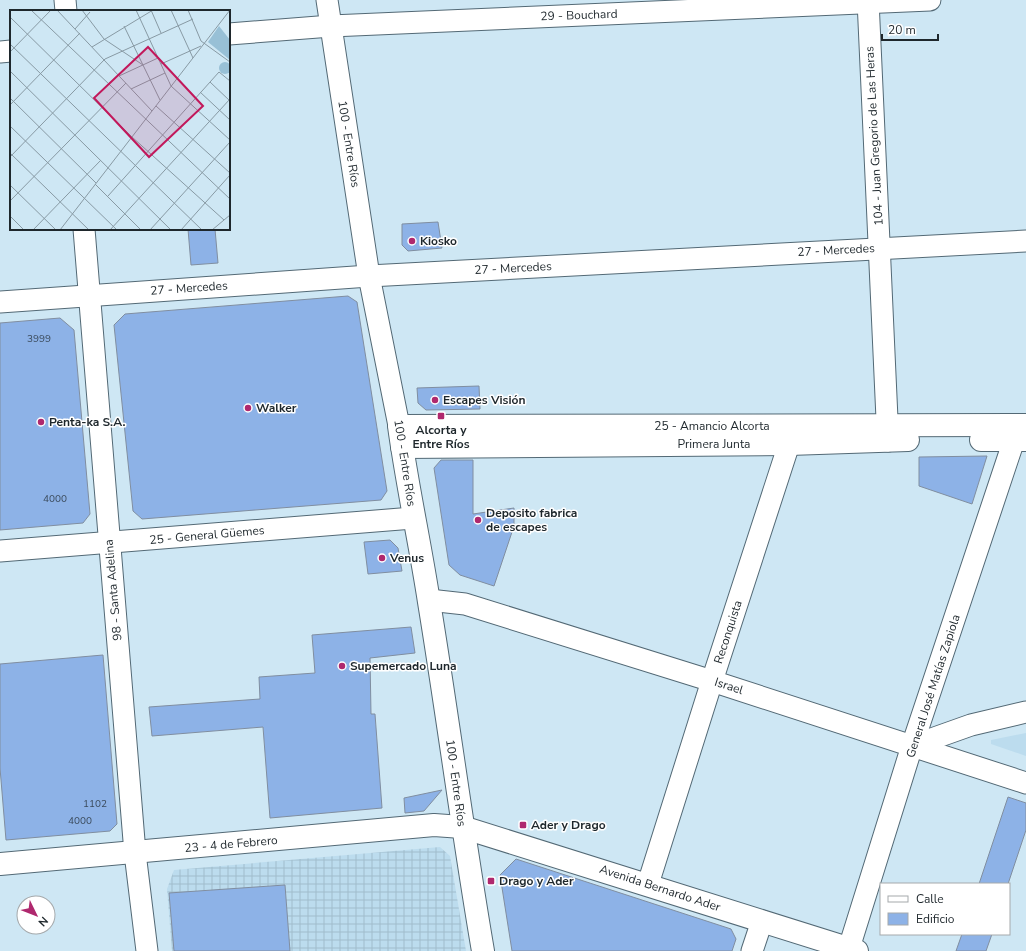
<svg xmlns="http://www.w3.org/2000/svg" width="1026" height="951" viewBox="0 0 1026 951" font-family="'Nunito Sans',sans-serif">
	<defs>
		<pattern id="industrial-grid" width="8" height="8" patternUnits="userSpaceOnUse"><rect width="8" height="8" fill="#bcdcee"/><path d="M0 4h8M4 0v8" fill="none" stroke="#a1bdcc"/></pattern>
	</defs>
	<rect width="100%" height="100%" fill="#cee7f4"/>
	<polygon fill="#bcdcee" points="1026,733 1026,756 991,744 991,740"/>
	<polygon fill="url(#industrial-grid)" points="440,847 450,856 466,951 172,951 167,889 174,870"/>
	<g fill="#8db2e7" stroke="#808ea0">
		<polygon points="438,222 442,248 408,251 402,245 402,224"/>
		<polygon points="188,229 215,229 218,263 191,265"/>
		<polygon points="348,296 357,302 387,491 381,500 142,519 133,511 114,325 125,314"/>
		<polygon points="60,318 74,330 90,514 83,523 0,530 0,323"/>
		<polygon points="479,386 480,409 426,410 418,403 417,388"/>
		<polygon points="987,456 972,504 919,486 919,457"/>
		<polygon points="441,460 473,460 473,514 514,508 514,526 494,586 460,575 449,565 434,468"/>
		<polygon points="390,540 398,548 402,571 368,574 364,542"/>
		<polygon points="411,627 415,653 370,658 371,714 375,714 382,808 270,818 263,727 152,736 149,707 260,699 259,677 315,673 312,635"/>
		<polygon points="103,655 117,824 110,831 6,840 0,768 0,664"/>
		<polygon points="442,790 424,811 405,813 404,798"/>
		<polygon points="1008,797 1026,803 1026,830 1008,884 979,884"/>
		<polygon points="516,859 731,929 736,939 732,951 512,951 500,875"/>
		<polygon points="285,885 290,951 174,951 169,893"/>
		<polygon points="962,934 992,934 986,951 956,951"/>
	</g>
	<g fill="none" stroke-linecap="round" stroke-linejoin="round">
		<g stroke="#536975" stroke-width="23">
			<g id="street">
				<polyline points="65,0 66,11"/>
				<polyline points="327,0 369,276 399,426"/>
				<polyline points="868,0 888,441"/>
				<polyline points="229,34 331,26 930,0"/>
				<polyline points="0,52 11,51"/>
				<polyline points="84,229 135,853 147,951"/>
				<polyline points="0,302 369,276 1026,241"/>
				<polyline points="0,551 413,518"/>
				<polyline points="429,600 465,604 712,681 1026,783"/>
				<polyline points="912,746 971,725 1026,712"/>
				<polyline points="648,884 712,681 789,444 791,427"/>
				<polyline points="849,948 912,746 1019,425"/>
				<polyline points="752,951 762,921"/>
			</g>
		</g>
		<g stroke="#536975" stroke-width="24">
			<g id="secondary">
				<polyline points="981,440 1026,440"/>
				<polyline points="402,447 789,444 908,440"/>
				<polyline points="0,864 434,825 462,827 857,951"/>
				<path d="M483,951C463,835 448,718 429,602C420,543 407,485 399,426L1026,425"/>
			</g>
		</g>
		<use href="#street" stroke="#fff" stroke-width="21"/>
		<use href="#secondary" stroke="#fff" stroke-width="22"/>
	</g>
	<g fill="#af286e" stroke="#fff" stroke-width="1.5">
		<circle cx="412" cy="241" r="4"/>
		<circle cx="435" cy="400" r="4"/>
		<circle cx="248" cy="408" r="4"/>
		<rect x="437" y="412" width="8" height="8" rx="2"/>
		<circle cx="41" cy="422" r="4"/>
		<circle cx="478" cy="520" r="4"/>
		<circle cx="382" cy="558" r="4"/>
		<circle cx="342" cy="666" r="4"/>
		<rect x="519" y="821" width="8" height="8" rx="2"/>
		<rect x="487" y="877" width="8" height="8" rx="2"/>
	</g>
	<g text-anchor="middle" dominant-baseline="central" stroke-width="3" stroke-linejoin="round" paint-order="stroke">
		<g font-size="10" fill="#3a4a5b">
			<text x="39" y="339">3999</text>
			<text x="55" y="499">4000</text>
			<text x="95" y="804">1102</text>
			<text x="80" y="821">4000</text>
		</g>
		<g font-size="12" fill="#1e272c" stroke="#fff">
			<text transform="translate(579 15) rotate(-2)">29 - Bouchard</text>
			<text transform="translate(874 136) rotate(-93)">104 - Juan Gregorio de Las Heras</text>
			<text transform="translate(349 144) rotate(81)">100 - Entre Ríos</text>
			<text transform="translate(836 250) rotate(-3)">27 - Mercedes</text>
			<text transform="translate(513 268) rotate(-3)">27 - Mercedes</text>
			<text transform="translate(189 288) rotate(-4)">27 - Mercedes</text>
			<text x="712" y="426">25 - Amancio Alcorta</text>
			<text x="714" y="444">Primera Junta</text>
			<text transform="translate(405 463) rotate(81)">100 - Entre Ríos</text>
			<text transform="translate(207 535) rotate(-5)">25 - General Güemes</text>
			<text transform="translate(113 590) rotate(-95)">98 - Santa Adelina</text>
			<text transform="translate(728 632) rotate(-72)">Reconquista</text>
			<text transform="translate(729 686) rotate(18)">Israel</text>
			<text transform="translate(933 686) rotate(-72)">General José Matías Zapiola</text>
			<text transform="translate(456 783) rotate(82)">100 - Entre Ríos</text>
			<text transform="translate(231 844) rotate(-5)">23 - 4 de Febrero</text>
			<text transform="translate(660 888) rotate(18)">Avenida Bernardo Ader</text>
		</g>
		<g font-size="12" font-weight="bold" fill="#1e272c" stroke="#fff" text-anchor="start">
			<text x="420" y="241">Kiosko</text>
			<text x="443" y="400">Escapes Visión</text>
			<text x="256" y="408">Walker</text>
			<text x="49" y="422">Penta-ka S.A.</text>
			<text x="441" y="430" text-anchor="middle">Alcorta y<tspan x="441" dy="14">Entre Ríos</tspan></text>
			<text x="486" y="513">Deposito fabrica<tspan x="486" dy="14">de escapes</tspan></text>
			<text x="390" y="558">Venus</text>
			<text x="350" y="666">Supemercado Luna</text>
			<text x="531" y="825">Ader y Drago</text>
			<text x="499" y="881">Drago y Ader</text>
		</g>
	</g>
	<g transform="translate(10 10)">
		<rect width="220" height="220" fill="#cee7f4"/>
		<path d="M209 58a6 6 0 1 1 12 0a6 6 0 1 1-12 0Z" fill="#98c0d6"/>
		<path d="M209,16L220,30V50L198,32Z" fill="#98c0d6"/>
		<path fill="none" stroke="#889aa4" stroke-width="1" d="M21,0L220,189M47,0L142,101L220,0M72,0L94,29L133,55M126,0L161,76M141,0L151,23M161,0L183,48M178,0L191,31L220,52M0,7L122,127L214,210M114,16L150,90M65,19L80,2M0,34L192,220M82,37L143,0M0,42L41,0M151,54L191,36M0,61L161,220M109,66L148,48M200,72L220,91M161,76L220,130M121,79L155,63M190,82L220,110M0,88L86,173M0,95L70,23M146,96L220,163M0,116L107,220M0,143L79,220M0,147L95,49L183,9M85,174L131,220M0,175L46,220M98,186L209,62L220,71M0,191L116,73M0,206L14,220M23,220L91,150M50,220L142,101M100,220L220,89M140,220L220,132M171,220L220,165M202,220L220,205"/>
		<path fill="#c2185b" fill-opacity="0.15" stroke="#c2185b" stroke-width="2" d="M138,37L193,96L139,147L84,88Z"/>
		<rect width="220" height="220" fill="none" stroke="#1e272c" stroke-width="2"/>
	</g>
	<rect x="880" y="883" width="130" height="52" fill="#ffffff" stroke="#a5a9ab"/>
	<rect x="888" y="896" width="20" height="6" fill="#ffffff" stroke="#a5a9ab"/>
	<text x="916" y="903" font-size="12" fill="#1e272c">Calle</text>
	<rect x="888" y="913" width="20" height="12" fill="#8db2e7" stroke="#a5a9ab"/>
	<text x="916" y="923" font-size="12" fill="#1e272c">Edificio</text>
	<g transform="translate(36 915) rotate(133)"><circle r="19" fill="#ffffff" stroke="#a5a9ab"/>
	<path d="M0-3L7 15L0 10L-7 15Z" fill="#af286e"/>
	<text y="-6" font-size="11" font-weight="bold" text-anchor="middle" fill="#1e272c">N</text>
	</g>
	<path d="M882 34v6h56v-6" fill="none" stroke="#1e272c" stroke-width="2"/>
	<text x="888" y="34" font-size="12" fill="#1e272c" stroke="#ffffff" stroke-width="3" paint-order="stroke">20 m</text>
</svg>
